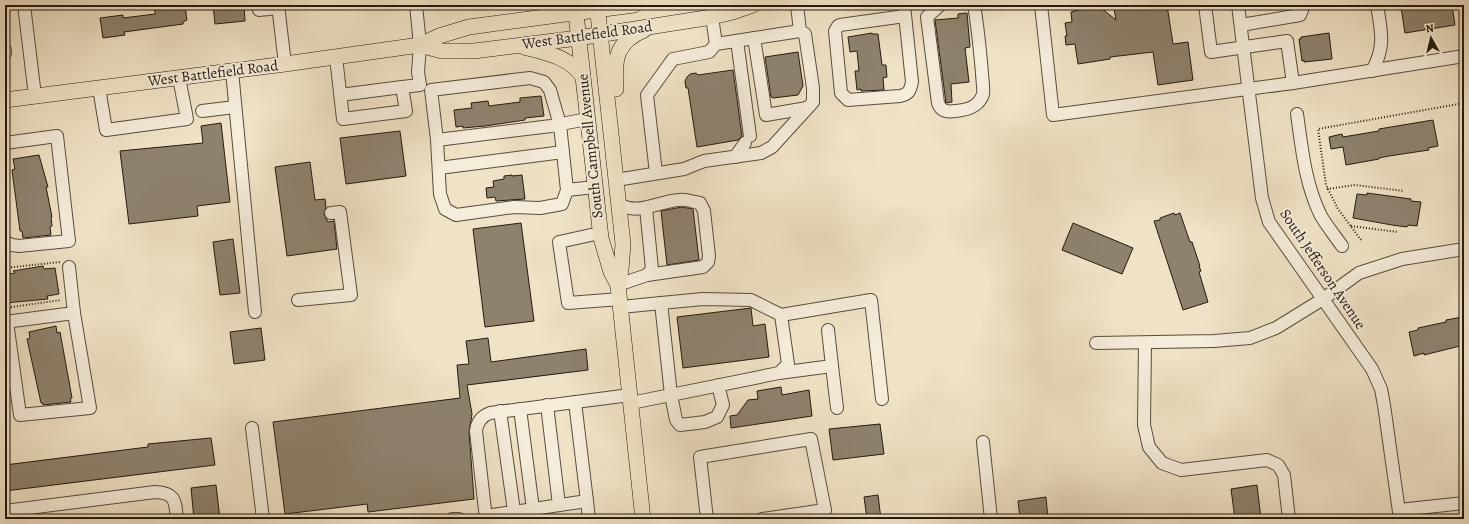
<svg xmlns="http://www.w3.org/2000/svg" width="1469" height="524" viewBox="0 0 1469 524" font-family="Alegreya,serif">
	<rect width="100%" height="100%" fill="#f0e2c6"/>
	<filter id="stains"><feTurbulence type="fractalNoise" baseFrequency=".005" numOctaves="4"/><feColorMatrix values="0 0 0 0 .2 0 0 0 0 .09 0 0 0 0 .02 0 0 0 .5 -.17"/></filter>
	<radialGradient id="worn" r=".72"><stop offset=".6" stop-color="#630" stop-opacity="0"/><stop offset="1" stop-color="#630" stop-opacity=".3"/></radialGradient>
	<g fill="#8e826e" stroke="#241a0f">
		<polygon points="213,5 244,5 245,21 215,24"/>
		<polygon points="1131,5 1167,5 1173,44 1188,42 1193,80 1158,85 1153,52 1110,57 1110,59 1078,64 1075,44 1066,45 1065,36 1067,36 1065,23 1072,22 1071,12 1089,7 1091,9 1100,7 1116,20 1114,8"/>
		<polygon points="1406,5 1452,5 1455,25 1405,33 1401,7"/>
		<polygon points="185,6 187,20 183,22 183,24 124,32 125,35 103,38 100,18 123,15 123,18 155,14 155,9"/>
		<polygon points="967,13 970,47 965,48 969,82 951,84 952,102 946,103 935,20 958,18 958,14"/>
		<polygon points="872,33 872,34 878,34 882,65 886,65 887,77 883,78 884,90 861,91 861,89 857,90 855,71 859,71 857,51 850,52 848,37"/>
		<polygon points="1329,33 1332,59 1304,62 1304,60 1302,61 1299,39 1301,39 1301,37"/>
		<polygon points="798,52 803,86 798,95 773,98 771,97 765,57"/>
		<polygon points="733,70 742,136 738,140 697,147 688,88 686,88 685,81 687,77 690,74 696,73 698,75"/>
		<polygon points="541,96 544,116 525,118 525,120 485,126 463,128 463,126 456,127 454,110 472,108 471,103 488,101 489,106 520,102 520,98"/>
		<polygon points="1433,120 1438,146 1428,148 1429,150 1389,156 1379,158 1379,159 1346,165 1343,147 1331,149 1329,137 1342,134 1343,137 1379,131 1379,129"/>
		<polygon points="221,123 230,202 197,206 198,216 129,224 120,151 203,143 201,126"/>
		<polygon points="400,131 406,176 346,184 340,138"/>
		<polygon points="39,155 48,187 46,187 52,217 51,217 52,226 50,227 51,235 23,238 22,231 20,231 12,170 15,169 13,159"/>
		<polygon points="310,162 315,200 325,199 326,207 324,214 328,222 334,221 337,249 287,256 275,167"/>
		<polygon points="512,175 512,176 522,175 525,199 496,201 495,197 487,198 486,188 494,187 493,181 504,179 504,176"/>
		<polygon points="1367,193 1411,199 1411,201 1421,202 1417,226 1408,225 1407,227 1392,225 1353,218 1357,194 1367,195"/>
		<polygon points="682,207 693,209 699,260 667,265 661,211"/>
		<polygon points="1174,213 1175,215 1180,213 1190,242 1192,242 1200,266 1199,266 1201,271 1199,272 1208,302 1183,310 1154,221 1160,220 1160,218"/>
		<polygon points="521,223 534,321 485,327 473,229"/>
		<polygon points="1073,223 1133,248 1122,274 1062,250"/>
		<polygon points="233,239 240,293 220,295 213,242"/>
		<polygon points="43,266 44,269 55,268 59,294 47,296 48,299 5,303 5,275 15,273 13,271"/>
		<polygon points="751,308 753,326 765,324 769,357 683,368 677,317"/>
		<polygon points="1462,317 1462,318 1464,318 1464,345 1424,355 1424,353 1414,356 1409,332 1418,330 1418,328 1446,322 1446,320"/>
		<polygon points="56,326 57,333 60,332 72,398 70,399 71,402 43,405 43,403 41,403 27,339 30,338 29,332"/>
		<polygon points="261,328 265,360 234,364 230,332"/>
		<polygon points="488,338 491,362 586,349 588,370 467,385 472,414 469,432 474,499 368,512 367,504 285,514 273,422 460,398 457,365 469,364 466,341"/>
		<polygon points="781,387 782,395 809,390 812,416 731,428 730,416 737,415 748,400 758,399 757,391"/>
		<polygon points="880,424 884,454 833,460 829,429"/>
		<polygon points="211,438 215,465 5,491 5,465 148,447 148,444"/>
		<polygon points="216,485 220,519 194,519 191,488"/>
		<polygon points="1257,485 1261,519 1235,519 1231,489"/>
		<polygon points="878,495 881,519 867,519 864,497"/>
		<polygon points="1046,497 1048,519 1020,519 1018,501"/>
	</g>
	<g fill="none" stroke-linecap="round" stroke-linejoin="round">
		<g stroke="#574c3d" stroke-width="14">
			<g id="minor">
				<polyline points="24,5 35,96"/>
				<polyline points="259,5 259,10 278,8"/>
				<polyline points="278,5 285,64"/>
				<path d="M904,5L912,82C910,91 909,94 900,96L848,100L841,93L835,31L838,26L840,25L905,16"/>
				<path d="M940,5L927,17L938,103C941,112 948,112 956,111C967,110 979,107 983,94C984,88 982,79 982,73C980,50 978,28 974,5"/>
				<polyline points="1041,5 1053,115 1293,83 1464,56"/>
				<polyline points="1205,5 1211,52 1287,41 1293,83"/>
				<polyline points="1238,5 1262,198 1269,222 1372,369 1381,389 1384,405 1400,519"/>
				<polyline points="712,17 716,44"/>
				<polyline points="1241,25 1300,15 1304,5"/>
				<polyline points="754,38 766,115 807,108"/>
				<polyline points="737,41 750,136"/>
				<polyline points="5,50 5,53"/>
				<polyline points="336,57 343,119 406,111 402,87 340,95"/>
				<polyline points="232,71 255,312"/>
				<path d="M1372,71C1386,46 1381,31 1377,5"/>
				<polyline points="402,87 420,85 418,72 420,45 416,5"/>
				<polyline points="99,88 106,130 187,119 179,78"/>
				<polyline points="202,111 235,107"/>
				<path d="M1297,114C1302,149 1305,184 1321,216C1327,226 1335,236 1342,246"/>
				<polyline points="437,140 440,194 445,209 456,215 514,207 540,208 562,204 567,190 560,125 550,90 544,82 530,78 431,90 437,140 551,126 587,119"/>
				<polyline points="5,143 57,136 69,241 19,246 12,245 5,242"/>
				<polyline points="735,157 745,143"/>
				<polyline points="439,168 563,152"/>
				<polyline points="656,173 647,95 673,59 709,52 716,44 800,31"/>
				<polyline points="616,180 684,169 704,161 761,153 772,147 813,102 813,88 805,34 800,31 797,5"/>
				<polyline points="567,190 595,187"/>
				<path d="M619,204C638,216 659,201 679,200C686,199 693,202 700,203L704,211L709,256L708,262L703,267L647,275"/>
				<polyline points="600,233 559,242 568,303 620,299"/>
				<polyline points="618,285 647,275 652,269 646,208"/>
				<polyline points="298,300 351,295 340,212 331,213"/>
				<polyline points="621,307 661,303"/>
				<polyline points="781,315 871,300 882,399"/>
				<polyline points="5,322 74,313 69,267"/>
				<polyline points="7,322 20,415 90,408 74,313"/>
				<polyline points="1096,343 1214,341 1250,338 1276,328 1323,299 1359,273 1402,259 1464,249"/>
				<polyline points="1145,343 1144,425 1149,447 1162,463 1181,470 1267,460 1278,465 1284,475 1289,519"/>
				<polyline points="832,366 837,408"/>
				<polyline points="779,373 832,366 828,330"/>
				<polyline points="631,403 779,373 788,364 781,315 751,300 703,299 661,303 671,395 676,420 680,425 705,422 717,417 723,405 718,385"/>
				<polyline points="547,405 559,505"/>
				<polyline points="520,409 533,509"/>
				<polyline points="500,411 514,511"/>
				<polyline points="252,428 263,519"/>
				<polyline points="983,442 991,519"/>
				<polyline points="587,501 589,519"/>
				<polyline points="1399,510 1464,503"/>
				<path d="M5,511L155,492C176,493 175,501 177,519"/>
				<polyline points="486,516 587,501 575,402"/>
				<polyline points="452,519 459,519"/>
				<path d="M486,519L476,431C477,422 482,416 490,413L630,395"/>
				<polyline points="707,519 700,457 811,439 825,510 762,519"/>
			</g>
		</g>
		<g stroke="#241a0f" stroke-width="16">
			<g id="major">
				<polyline points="575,5 601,238 611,272 618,285"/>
				<polyline points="597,5 623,244 621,270 618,285 643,519"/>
				<polyline points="420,45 442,51 474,51 578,38 712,17 733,12 753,5"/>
				<path d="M524,47C546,53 570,57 583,77"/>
				<path d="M616,89C614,61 615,42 644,30"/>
				<polyline points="5,100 285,64 420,45 439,36 469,27 634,5"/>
			</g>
		</g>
		<g stroke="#241a0f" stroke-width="2" stroke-dasharray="1 2" stroke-linecap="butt">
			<polyline points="1461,131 1464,103"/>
			<polyline points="1327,189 1355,185 1404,191"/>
			<polyline points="1351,226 1398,232"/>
			<polyline points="1361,240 1338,209 1326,185 1318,129 1464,103"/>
			<polyline points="5,268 60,262"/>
			<polyline points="5,308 61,300"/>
		</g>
		<use href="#minor" stroke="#f5ecda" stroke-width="12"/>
		<use href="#major" stroke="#f0e2c6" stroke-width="15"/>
	</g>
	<g text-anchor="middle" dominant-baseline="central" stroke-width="3.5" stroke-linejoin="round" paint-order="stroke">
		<g font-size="15" fill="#241a0f" stroke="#f5ecda">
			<text transform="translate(587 35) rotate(-8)">West Battlefield Road</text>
			<text transform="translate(213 73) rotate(-7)">West Battlefield Road</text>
			<text transform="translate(590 146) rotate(-96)">South Campbell Avenue</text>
			<text transform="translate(1323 269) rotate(56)">South Jefferson Avenue</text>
		</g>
	</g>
	<rect width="1469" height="524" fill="none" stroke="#f0e2c6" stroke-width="20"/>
	<rect x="6" y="6" width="1457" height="512" fill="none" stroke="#241a0f" stroke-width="2"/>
	<rect x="10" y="10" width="1449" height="504" fill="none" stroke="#241a0f"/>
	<g transform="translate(1431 38) rotate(352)" stroke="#f5ecda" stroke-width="3" paint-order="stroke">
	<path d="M0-3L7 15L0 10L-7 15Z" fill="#241a0f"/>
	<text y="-6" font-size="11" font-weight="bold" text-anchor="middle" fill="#241a0f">N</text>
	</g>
	<rect width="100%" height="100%" filter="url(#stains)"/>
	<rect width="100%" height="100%" fill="url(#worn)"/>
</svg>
